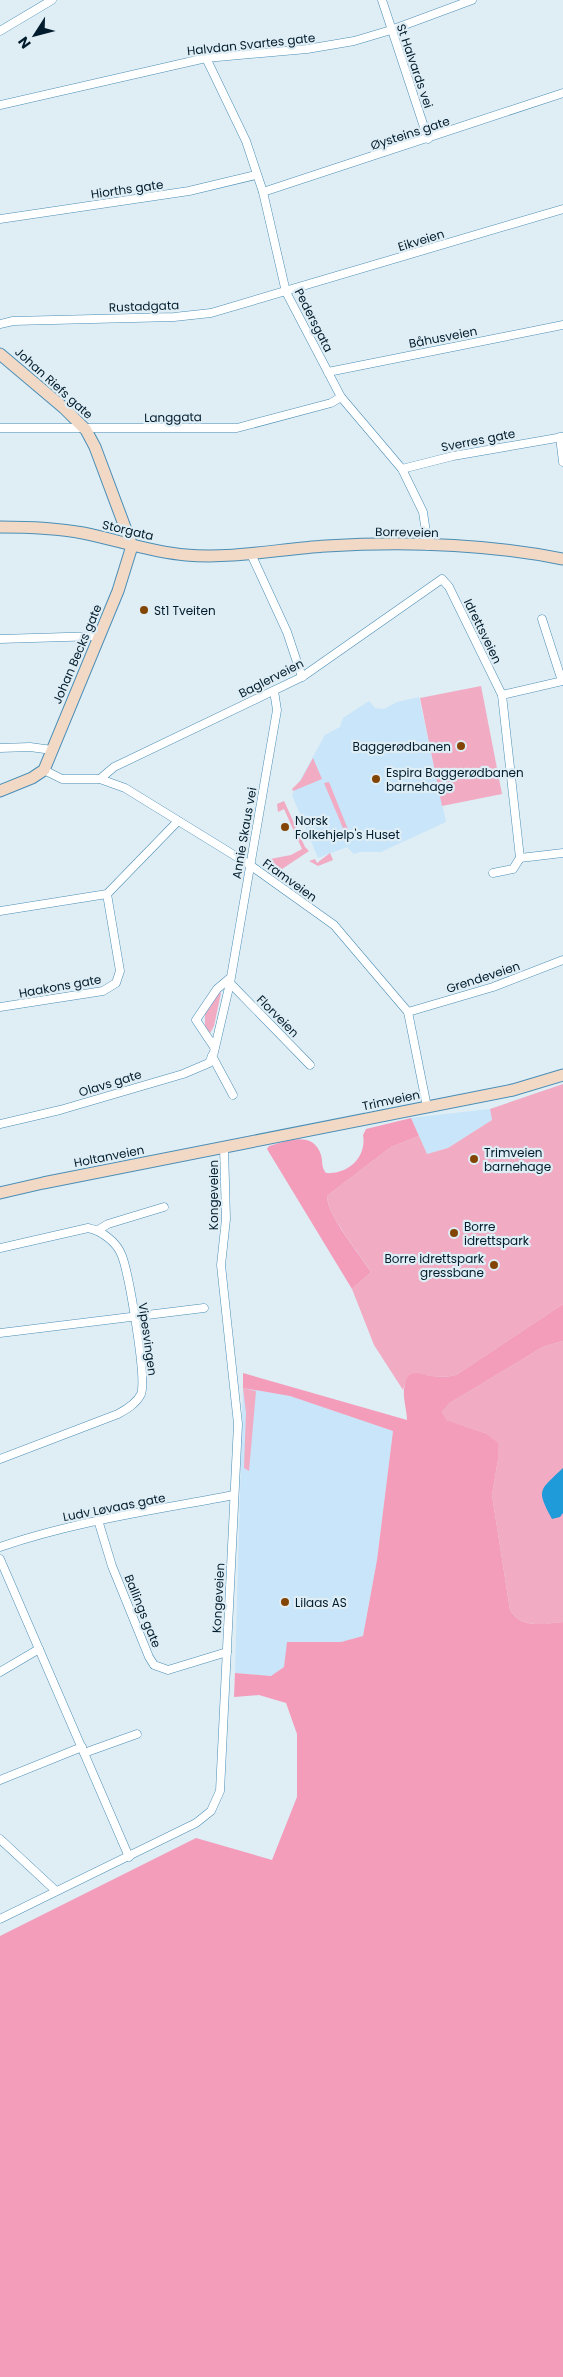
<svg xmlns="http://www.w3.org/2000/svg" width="563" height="2377" viewBox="0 0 563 2377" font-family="Poppins,sans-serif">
	<rect width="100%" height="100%" fill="#dfedf5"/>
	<g fill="#c8e5f9">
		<polygon points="419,697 446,822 381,852 360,852 354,854 347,847 318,858 292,795 325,735 340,727 343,718 369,701 375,708 384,709 397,702"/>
		<polygon points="490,1109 492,1120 448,1148 427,1154 411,1118"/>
		<polygon points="243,1388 290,1396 393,1431 377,1560 363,1636 341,1642 288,1642 284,1667 271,1676 235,1673"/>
	</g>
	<g fill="#f1abc3">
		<polygon points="481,686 502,794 442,806 420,698"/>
		<polygon points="313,758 322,779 293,791 292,789 301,780"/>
		<polygon points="329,782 351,837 348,840 324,783"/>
		<polygon points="284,801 305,847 309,851 273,875 268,868 270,859 291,855 302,849 284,809 278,812 277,804"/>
		<polygon points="330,853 333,860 318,866 309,861 315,859 317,863"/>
		<polygon points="218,991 221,993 214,1026 210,1033 205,1027 205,1010"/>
		<path d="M563,1084V1304L456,1375C448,1377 440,1377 432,1376C413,1374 410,1367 403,1390L374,1345L352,1289L371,1272C360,1253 327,1216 327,1196L391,1147L419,1136L427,1154L448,1148L492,1120L490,1109Z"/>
		<path d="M563,1341V1622C543,1624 522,1629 510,1610L492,1495L498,1460L485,1433L445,1420L442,1412L450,1403L543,1347Z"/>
		<polygon points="243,1388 256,1391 249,1471 244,1468 246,1413"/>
	</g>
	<g fill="#f39dbb">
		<path d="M411,1118L419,1136L391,1147L327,1196C327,1216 360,1254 371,1272L352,1289L267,1149L269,1146C287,1141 313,1130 321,1155C323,1162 321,1167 326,1173C348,1175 367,1157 363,1135L366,1129Z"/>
		<path d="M563,1304V1341L543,1347L450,1403L442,1412L446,1420L485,1433L498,1443V1460L492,1495L510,1610C522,1629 542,1624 563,1622V2377H0V1936L196,1838L272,1860L297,1797V1734L286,1703L259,1695L234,1697L235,1673L271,1676L284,1667L287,1642H341L363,1636L377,1560L393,1431L290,1396L243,1388V1373L407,1420C407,1411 403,1399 404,1389C407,1366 418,1374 432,1376C441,1377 448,1377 456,1375Z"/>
	</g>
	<path fill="#1f9bd9" d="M563,1468V1513L560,1517L552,1519C536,1489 539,1491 563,1468Z"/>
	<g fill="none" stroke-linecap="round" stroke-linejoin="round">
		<g stroke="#4a8eb6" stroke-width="9">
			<g id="minor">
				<polyline points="382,0 428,139"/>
				<polyline points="0,31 52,0"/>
				<polyline points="206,58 246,141 263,192 286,292 341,397 402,469 423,512 428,546"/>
				<polyline points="0,105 206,58 307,49 354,41 391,30 472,0"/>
				<polyline points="263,192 563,93"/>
				<polyline points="0,219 189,191 256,175"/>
				<polyline points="0,324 13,321 174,317 211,313 563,209"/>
				<polyline points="328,372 563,325"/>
				<polyline points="0,428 237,428 331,403 341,397"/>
				<polyline points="560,437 563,462"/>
				<polyline points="402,469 453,456 563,437"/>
				<polyline points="251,554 287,632 302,677"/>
				<polyline points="542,619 562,681"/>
				<polyline points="0,639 99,636"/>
				<polyline points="502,695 563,681"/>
				<polyline points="0,748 30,747 52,750"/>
				<polyline points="44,770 62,779 100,779 125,788 250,865 334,925 408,1012 427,1107"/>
				<polyline points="100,779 114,767 302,677 442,579 449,587 502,695 520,858"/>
				<polyline points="520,858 563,853"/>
				<polyline points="493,873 513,869 520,858"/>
				<polyline points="0,911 107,894"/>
				<polyline points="230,983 310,1065"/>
				<polyline points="0,1007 103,991 116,983 120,971 107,894 178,821"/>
				<polyline points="408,1012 493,987 563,960"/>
				<polyline points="214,1047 196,1020 217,989 230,978"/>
				<polyline points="212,1056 233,1095"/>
				<polyline points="0,1124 60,1110 183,1074 209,1063 214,1052 230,983 277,710 274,691"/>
				<polyline points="98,1230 108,1224 164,1207"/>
				<path d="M0,1248L88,1228C102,1231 117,1242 122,1256C129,1275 147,1378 141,1394C137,1403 127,1409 118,1414L0,1459"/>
				<polyline points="0,1333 204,1308"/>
				<polyline points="98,1520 112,1566 149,1657 154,1665 168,1670 227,1652"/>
				<path d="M0,1547C76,1521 155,1510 234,1495"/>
				<polyline points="0,1559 129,1857"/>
				<polyline points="0,1672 39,1649"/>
				<polyline points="84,1753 137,1734"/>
				<polyline points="0,1780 82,1747"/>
				<polyline points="0,1839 56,1891"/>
				<polyline points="0,1919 196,1823 211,1811 220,1791 238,1424 221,1265 226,1219 224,1147"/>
			</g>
		</g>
		<g stroke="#4a8eb6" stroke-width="13">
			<g id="secondary">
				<polyline points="0,354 64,408 86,430 95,447 132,546 118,591 44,770 32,778 0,791"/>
				<path d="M0,527C28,527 56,528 83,533C118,540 150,552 186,555C233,559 279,549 326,546C404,541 486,544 563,559"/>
				<polyline points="0,1193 43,1183 513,1090 563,1075"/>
			</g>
		</g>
		<use href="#minor" stroke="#fff" stroke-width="8"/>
		<use href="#secondary" stroke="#f2d9c6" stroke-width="11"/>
	</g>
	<g fill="#834504" stroke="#dfedf5" stroke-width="2">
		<circle cx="144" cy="610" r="5"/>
		<circle cx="461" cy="746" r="5"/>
		<circle cx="376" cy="779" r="5"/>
		<circle cx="285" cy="827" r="5"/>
		<circle cx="474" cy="1159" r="5"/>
		<circle cx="454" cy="1233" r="5"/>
		<circle cx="494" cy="1265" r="5"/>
		<circle cx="285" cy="1602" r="5"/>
	</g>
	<g text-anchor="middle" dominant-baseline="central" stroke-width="4.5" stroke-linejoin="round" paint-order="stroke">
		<g font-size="12" fill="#011c2c" stroke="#dfedf5">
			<text transform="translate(251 44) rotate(-6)">Halvdan Svartes gate</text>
			<text transform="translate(415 66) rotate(71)">St Halvards vei</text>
			<text transform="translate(410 133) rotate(-18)">Øysteins gate</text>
			<text transform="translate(127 189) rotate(-8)">Hiorths gate</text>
			<text transform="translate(421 240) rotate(-17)">Eikveien</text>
			<text transform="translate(144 306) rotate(-2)">Rustadgata</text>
			<text transform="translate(314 320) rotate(63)">Pedersgata</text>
			<text transform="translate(443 337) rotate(-11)">Båhusveien</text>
			<text transform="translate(54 383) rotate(42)">Johan Riefs gate</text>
			<text transform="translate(173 417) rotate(-1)">Langgata</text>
			<text transform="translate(478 440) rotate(-11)">Sverres gate</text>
			<text transform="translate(128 530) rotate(13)">Storgata</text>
			<text transform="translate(407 532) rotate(1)">Borreveien</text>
			<text transform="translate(483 631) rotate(64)">Idrettsveien</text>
			<text transform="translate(77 654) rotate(-67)">Johan Becks gate</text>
			<text transform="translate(271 678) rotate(-27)">Baglerveien</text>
			<text transform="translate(244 833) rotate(-80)">Annie Skaus vei</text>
			<text transform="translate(290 880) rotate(36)">Framveien</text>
			<text transform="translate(483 977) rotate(-18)">Grendeveien</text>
			<text transform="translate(60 986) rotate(-10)">Haakons gate</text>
			<text transform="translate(278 1016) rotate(45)">Florveien</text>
			<text transform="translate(110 1083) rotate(-17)">Olavs gate</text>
			<text transform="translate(391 1100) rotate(-12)">Trimveien</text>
			<text transform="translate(109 1156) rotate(-11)">Holtanveien</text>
			<text transform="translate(213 1195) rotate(-90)">Kongeveien</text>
			<text transform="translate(148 1339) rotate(82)">Vipesvingen</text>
			<text transform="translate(114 1507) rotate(-11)">Ludv Løvaas gate</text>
			<text transform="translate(218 1598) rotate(-87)">Kongeveien</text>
			<text transform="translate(143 1611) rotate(68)">Ballings gate</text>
		</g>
		<g font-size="12" fill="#011c2c" stroke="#dfedf5" text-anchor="start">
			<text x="154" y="610">St1 Tveiten</text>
			<text x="451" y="746" text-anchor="end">Baggerødbanen</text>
			<text x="386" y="772">Espira Baggerødbanen<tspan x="386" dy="14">barnehage</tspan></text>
			<text x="295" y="820">Norsk<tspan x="295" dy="14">Folkehjelp's Huset</tspan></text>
			<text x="484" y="1152">Trimveien<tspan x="484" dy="14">barnehage</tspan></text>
			<text x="464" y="1226">Borre<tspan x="464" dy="14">idrettspark</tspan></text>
			<text x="484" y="1258" text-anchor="end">Borre idrettspark<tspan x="484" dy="14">gressbane</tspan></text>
			<text x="295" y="1602">Lilaas AS</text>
		</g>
	</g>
	<g transform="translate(35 35) rotate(234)" stroke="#dfedf5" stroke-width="4" paint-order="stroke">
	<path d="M0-4L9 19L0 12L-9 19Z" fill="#011c2c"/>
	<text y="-8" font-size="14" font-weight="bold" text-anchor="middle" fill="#011c2c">N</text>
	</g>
</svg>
